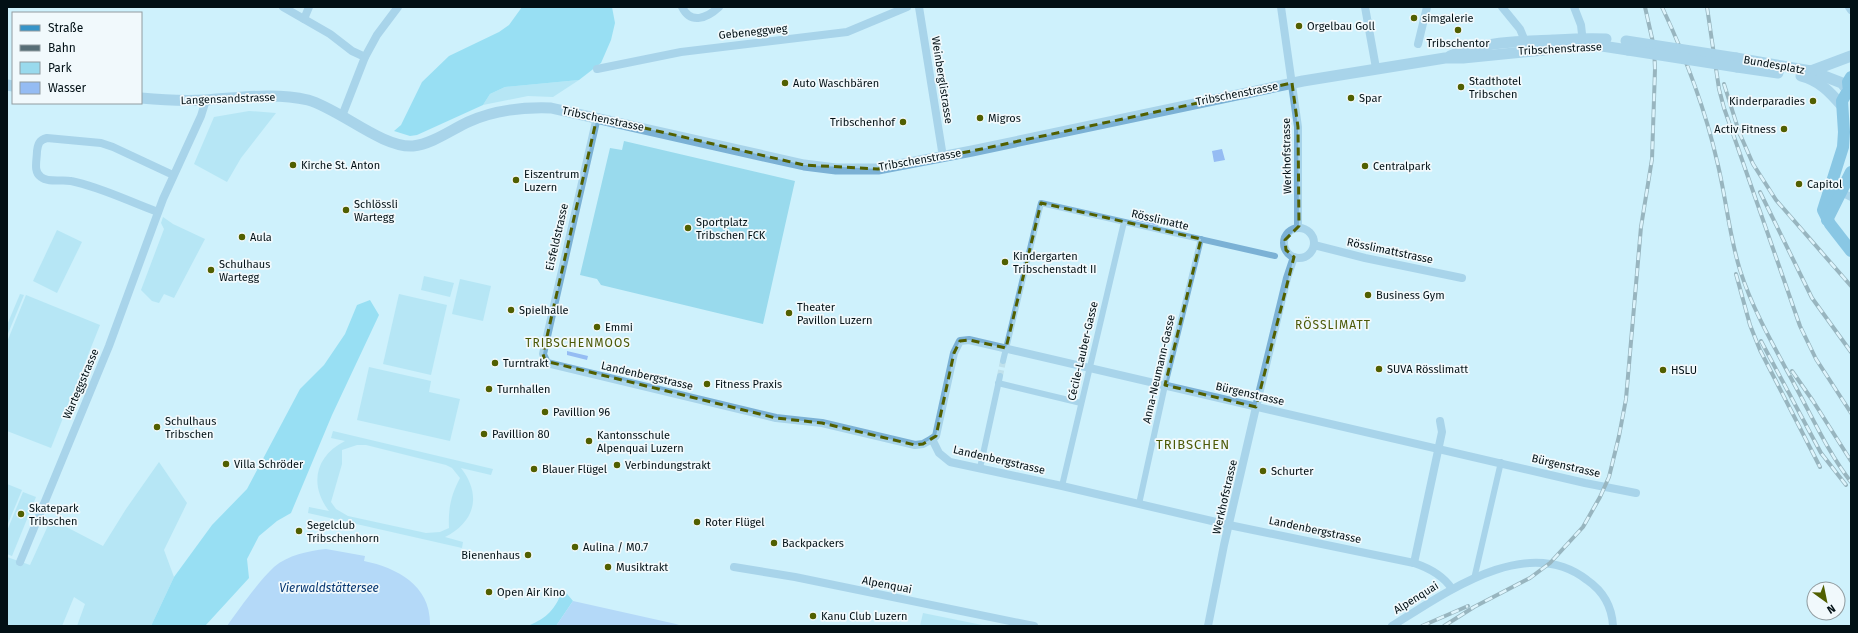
<svg xmlns="http://www.w3.org/2000/svg" width="1858" height="633" viewBox="0 0 1858 633" font-family="'Fira Sans',sans-serif">
	<rect width="100%" height="100%" fill="#cef1fc"/>
	<g fill="#99daed" fill-rule="evenodd">
		<polygon points="579,80 553,97 528,96 483,105 490,94 505,87"/>
		<polygon points="249,111 276,113 241,158 227,182 194,164 214,117"/>
		<polygon points="624,141 795,181 763,324 601,285 597,279 580,275 610,148 622,150"/>
		<polygon points="163,217 173,224 205,239 174,298 164,294 159,303 152,301 141,290 164,229 161,223"/>
		<polygon points="57,230 82,242 57,293 33,281"/>
		<polygon points="424,276 454,283 450,297 421,290"/>
		<polygon points="460,279 491,286 483,321 452,314"/>
		<polygon points="20,294 24,295 7,336 7,325"/>
		<polygon points="399,294 447,305 431,375 383,364"/>
		<polygon points="26,295 100,325 51,448 7,431 7,342"/>
		<polygon points="369,367 431,381 429,392 460,399 450,441 357,420"/>
		<path d="M333,431L493,469L491,475L461,468C482,495 475,522 445,537L463,542L462,548L308,513L309,507L329,511C309,485 315,456 345,441L331,438ZM357,445H366L446,465L452,468L460,478C451,495 448,509 449,528L440,532L426,533L348,516L336,509L331,502L342,464V450Z"/>
		<polygon points="159,462 187,503 164,550 174,577 151,626 77,626 85,604 74,597 62,626 7,626 7,557 30,565 51,519 103,546 126,509"/>
		<polygon points="7,484 22,490 7,526"/>
		<polygon points="23,492 36,497 12,556 7,554 7,531"/>
		<polygon points="923,613 987,626 920,626"/>
	</g>
	<g fill="#57cbe9">
		<polygon points="522,7 612,7 615,23 611,40 601,63 579,80 505,87 490,94 483,105 417,135 410,136 394,131 401,125 422,82 449,56 499,32 509,25"/>
		<polygon points="370,300 379,315 332,415 291,513 277,521 259,536 247,559 249,578 205,626 151,626 174,577 212,525 247,489 300,389 324,365 345,334 357,305"/>
		<path d="M563,589L573,601L556,626H528C548,617 555,610 563,589Z"/>
	</g>
	<g fill="#95bcf3">
		<polygon points="1222,149 1225,160 1214,162 1212,151"/>
		<polygon points="1136,217 1159,223 1158,226 1135,220"/>
		<polygon points="567,351 588,356 587,360 567,355"/>
		<path d="M326,549L365,556L364,561C398,568 431,586 430,625L227,626C239,609 259,581 274,567C288,555 308,551 326,549Z"/>
		<polygon points="573,601 676,624 682,626 556,626"/>
	</g>
	<g fill="none" stroke-linecap="round" stroke-linejoin="round">
		<polyline stroke="#afcfd9" stroke-width="6" stroke-dasharray="6 3" stroke-linecap="butt" points="1000,376 1003,361"/>
		<g stroke="#7bb1d5" stroke-width="6">
			<polyline points="1003,361 1041,203 1275,256"/>
			<polyline points="998,383 1081,403"/>
			<polyline points="980,468 1000,376"/>
			<polyline points="1062,486 1124,222"/>
			<polyline points="1139,504 1165,385 1201,239"/>
			<polyline points="1474,579 1501,462"/>
		</g>
		<g stroke="#7bb1d5" stroke-width="8">
			<polyline points="283,7 330,34 352,51 365,57"/>
			<path d="M682,7C691,25 707,18 719,7"/>
			<polyline points="919,7 943,157"/>
			<polyline points="1281,7 1298,127 1298,228"/>
			<polyline points="1365,7 1376,68"/>
			<polyline points="1502,7 1520,29 1525,41"/>
			<polyline points="1574,7 1581,25 1583,43"/>
			<polyline points="1849,7 1851,10"/>
			<polyline points="304,19 309,7"/>
			<polyline points="1418,44 1427,7"/>
			<polyline points="597,69 681,52 847,32 907,7"/>
			<polyline points="342,116 365,57 377,35 398,7"/>
			<path d="M597,117L543,354L547,363L776,418L822,423L915,445L923,444L932,439L939,453L950,462L1062,486L1229,525L1414,563C1429,568 1443,575 1452,589"/>
			<polyline points="1841,192 1851,197"/>
			<path d="M158,212C130,202 101,187 71,181C63,179 48,183 41,177C33,172 37,160 37,151C38,144 39,140 47,138L101,143L113,147L173,175"/>
			<circle cx="1299" cy="243" r="15"/>
			<polyline points="1314,245 1365,258 1462,278"/>
			<polyline points="932,439 936,436 954,353 960,341 969,340 1585,483 1636,493"/>
			<polyline points="20,562 109,346 163,199 201,116 206,100"/>
			<polyline points="1414,563 1442,432 1440,421"/>
			<polyline points="734,567 795,577 1034,626"/>
			<polyline points="1208,626 1224,545 1260,390 1287,278 1294,257"/>
			<path d="M1392,626C1445,593 1527,533 1587,580C1603,591 1612,607 1613,626"/>
		</g>
		<g stroke="#7bb1d5" stroke-width="11">
			<path d="M1450,56C1484,41 1517,42 1553,40C1571,39 1588,38 1606,39"/>
			<polyline points="1736,58 1811,71 1842,83 1849,92"/>
			<polyline points="1737,67 1778,73"/>
			<polyline points="1811,71 1851,56"/>
			<path d="M1801,76C1820,81 1830,92 1842,106"/>
			<polyline points="7,85 13,86"/>
			<path d="M141,98C162,100 183,101 205,100C238,98 274,92 308,100C340,109 382,148 413,146C432,144 451,130 468,122C494,110 523,107 551,108L804,165L836,169H878L972,151L1303,81L1445,58H1463L1584,46H1602L1628,50"/>
		</g>
		<g stroke="#3694c8" stroke-width="12">
			<polyline points="1849,92 1848,82 1851,77"/>
			<polyline points="1851,92 1846,94 1842,101 1844,132 1843,147 1823,210 1830,224 1851,251"/>
			<polyline points="1827,220 1851,172"/>
		</g>
		<g stroke="#576e76" stroke-width="4">
			<g id="rail">
				<path d="M1662,7C1685,56 1705,108 1717,161C1726,197 1729,235 1740,270C1754,314 1778,353 1799,393C1815,423 1830,455 1851,482"/>
				<polyline points="1707,7 1719,89 1724,108 1800,326 1816,359 1851,413"/>
				<polyline points="1724,84 1740,135"/>
				<polyline points="1739,132 1753,164 1776,200 1851,286"/>
				<polyline points="1760,192 1812,298 1851,352"/>
				<polyline points="1736,274 1750,325 1760,350 1820,467"/>
				<polyline points="1761,341 1821,453 1846,485"/>
				<polyline points="1792,371 1813,401 1851,461"/>
				<polyline points="1422,626 1468,606"/>
				<polyline points="1444,626 1474,607 1530,578 1550,563 1583,527 1600,497 1609,477 1619,436 1626,399 1641,227 1652,159 1655,69 1654,47 1645,7"/>
			</g>
		</g>
		<use href="#rail" stroke="#f1f9fc" stroke-width="2.5" stroke-dasharray="8" stroke-linecap="butt"/>
		<g stroke="#7bb1d5" stroke-width="11">
			<polyline points="1626,41 1736,58"/>
			<polyline points="1628,50 1737,67"/>
		</g>
	</g>
	<path d="M0 0H1858V633H0ZM1292,83L1298,127L1299,226L1285,240L1286,250L1294,257L1256,407L1165,385L1201,239L1041,203L1006,348L969,340L960,341L954,353L936,436L923,444L915,445L822,423L776,418L545,361L543,354L597,117L804,165L878,169L972,151Z" fill="#cef1fc" fill-opacity=".55" fill-rule="evenodd"/>
	<path fill="none" stroke="#515f00" stroke-width="3" stroke-dasharray="8 5" stroke-linejoin="round" d="M1292,83L1298,127L1299,226L1285,240L1286,250L1294,257L1256,407L1165,385L1201,239L1041,203L1006,348L969,340L960,341L954,353L936,436L923,444L915,445L822,423L776,418L545,361L543,354L597,117L804,165L878,169L972,151Z"/>
	<g fill="#515f00" stroke="#f1f9fc" stroke-width="1.5">
		<circle cx="1414" cy="18" r="4"/>
		<circle cx="1299" cy="26" r="4"/>
		<circle cx="1458" cy="30" r="4"/>
		<circle cx="785" cy="83" r="4"/>
		<circle cx="1461" cy="87" r="4"/>
		<circle cx="1351" cy="98" r="4"/>
		<circle cx="1813" cy="101" r="4"/>
		<circle cx="980" cy="118" r="4"/>
		<circle cx="903" cy="122" r="4"/>
		<circle cx="1784" cy="129" r="4"/>
		<circle cx="293" cy="165" r="4"/>
		<circle cx="1365" cy="166" r="4"/>
		<circle cx="516" cy="180" r="4"/>
		<circle cx="1799" cy="184" r="4"/>
		<circle cx="346" cy="210" r="4"/>
		<circle cx="688" cy="228" r="4"/>
		<circle cx="242" cy="237" r="4"/>
		<circle cx="1005" cy="262" r="4"/>
		<circle cx="211" cy="270" r="4"/>
		<circle cx="1368" cy="295" r="4"/>
		<circle cx="511" cy="310" r="4"/>
		<circle cx="789" cy="313" r="4"/>
		<circle cx="597" cy="327" r="4"/>
		<circle cx="495" cy="363" r="4"/>
		<circle cx="1379" cy="369" r="4"/>
		<circle cx="1663" cy="370" r="4"/>
		<circle cx="707" cy="384" r="4"/>
		<circle cx="489" cy="389" r="4"/>
		<circle cx="545" cy="412" r="4"/>
		<circle cx="157" cy="427" r="4"/>
		<circle cx="484" cy="434" r="4"/>
		<circle cx="589" cy="441" r="4"/>
		<circle cx="226" cy="464" r="4"/>
		<circle cx="617" cy="465" r="4"/>
		<circle cx="534" cy="469" r="4"/>
		<circle cx="1263" cy="471" r="4"/>
		<circle cx="21" cy="514" r="4"/>
		<circle cx="697" cy="522" r="4"/>
		<circle cx="299" cy="531" r="4"/>
		<circle cx="774" cy="543" r="4"/>
		<circle cx="575" cy="547" r="4"/>
		<circle cx="528" cy="555" r="4"/>
		<circle cx="608" cy="567" r="4"/>
		<circle cx="489" cy="592" r="4"/>
		<circle cx="813" cy="616" r="4"/>
	</g>
	<g text-anchor="middle" dominant-baseline="central" stroke-width="3.5" stroke-linejoin="round" paint-order="stroke">
		<g font-size="11" fill="#021015" stroke="#f1f9fc" text-anchor="start">
			<text x="1422" y="18">simgalerie</text>
			<text x="1307" y="26">Orgelbau Goll</text>
			<text x="1458" y="43" text-anchor="middle">Tribschentor</text>
			<text x="1469" y="81">Stadthotel<tspan x="1469" dy="13">Tribschen</tspan></text>
			<text x="793" y="83">Auto Waschbären</text>
			<text x="1359" y="98">Spar</text>
			<text x="1805" y="101" text-anchor="end">Kinderparadies</text>
			<text x="988" y="118">Migros</text>
			<text x="895" y="122" text-anchor="end">Tribschenhof</text>
			<text x="1776" y="129" text-anchor="end">Activ Fitness</text>
			<text x="301" y="165">Kirche St. Anton</text>
			<text x="1373" y="166">Centralpark</text>
			<text x="524" y="174">Eiszentrum<tspan x="524" dy="13">Luzern</tspan></text>
			<text x="1807" y="184">Capitol</text>
			<text x="354" y="204">Schlössli<tspan x="354" dy="13">Wartegg</tspan></text>
			<text x="696" y="222">Sportplatz<tspan x="696" dy="13">Tribschen FCK</tspan></text>
			<text x="250" y="237">Aula</text>
			<text x="1013" y="256">Kindergarten<tspan x="1013" dy="13">Tribschenstadt II</tspan></text>
			<text x="219" y="264">Schulhaus<tspan x="219" dy="13">Wartegg</tspan></text>
			<text x="1376" y="295">Business Gym</text>
			<text x="797" y="307">Theater<tspan x="797" dy="13">Pavillon Luzern</tspan></text>
			<text x="519" y="310">Spielhalle</text>
			<text x="605" y="327">Emmi</text>
			<text x="503" y="363">Turntrakt</text>
			<text x="1387" y="369">SUVA Rösslimatt</text>
			<text x="1671" y="370">HSLU</text>
			<text x="715" y="384">Fitness Praxis</text>
			<text x="497" y="389">Turnhallen</text>
			<text x="553" y="412">Pavillion 96</text>
			<text x="165" y="421">Schulhaus<tspan x="165" dy="13">Tribschen</tspan></text>
			<text x="492" y="434">Pavillion 80</text>
			<text x="597" y="435">Kantonsschule<tspan x="597" dy="13">Alpenquai Luzern</tspan></text>
			<text x="234" y="464">Villa Schröder</text>
			<text x="625" y="465">Verbindungstrakt</text>
			<text x="542" y="469">Blauer Flügel</text>
			<text x="1271" y="471">Schurter</text>
			<text x="29" y="508">Skatepark<tspan x="29" dy="13">Tribschen</tspan></text>
			<text x="705" y="522">Roter Flügel</text>
			<text x="307" y="525">Segelclub<tspan x="307" dy="13">Tribschenhorn</tspan></text>
			<text x="782" y="543">Backpackers</text>
			<text x="583" y="547">Aulina / M0.7</text>
			<text x="520" y="555" text-anchor="end">Bienenhaus</text>
			<text x="616" y="567">Musiktrakt</text>
			<text x="497" y="592">Open Air Kino</text>
			<text x="821" y="616">Kanu Club Luzern</text>
		</g>
		<g font-size="11" fill="#021015" stroke="#f1f9fc">
			<text transform="translate(753 32) rotate(-6)">Gebeneggweg</text>
			<text transform="translate(1560 49) rotate(-3)">Tribschenstrasse</text>
			<text transform="translate(1774 65) rotate(10)">Bundesplatz</text>
			<text transform="translate(942 80) rotate(81)">Weinberglistrasse</text>
			<text transform="translate(1237 94) rotate(-11)">Tribschenstrasse</text>
			<text transform="translate(228 99) rotate(-2)">Langensandstrasse</text>
			<text transform="translate(603 119) rotate(12)">Tribschenstrasse</text>
			<text transform="translate(1287 156) rotate(-91)">Werkhofstrasse</text>
			<text transform="translate(920 160) rotate(-10)">Tribschenstrasse</text>
			<text transform="translate(1160 220) rotate(13)">Rösslimatte</text>
			<text transform="translate(557 237) rotate(-77)">Eisfeldstrasse</text>
			<text transform="translate(1390 251) rotate(12)">Rösslimattstrasse</text>
			<text transform="translate(1083 351) rotate(-77)">Cécile-Lauber-Gasse</text>
			<text transform="translate(1159 369) rotate(-77)">Anna-Neumann-Gasse</text>
			<text transform="translate(647 376) rotate(13)">Landenbergstrasse</text>
			<text transform="translate(81 384) rotate(-67)">Warteggstrasse</text>
			<text transform="translate(1250 394) rotate(13)">Bürgenstrasse</text>
			<text transform="translate(999 460) rotate(13)">Landenbergstrasse</text>
			<text transform="translate(1566 466) rotate(13)">Bürgenstrasse</text>
			<text transform="translate(1225 497) rotate(-77)">Werkhofstrasse</text>
			<text transform="translate(1315 530) rotate(12)">Landenbergstrasse</text>
			<text transform="translate(887 585) rotate(11)">Alpenquai</text>
			<text transform="translate(1416 598) rotate(-32)">Alpenquai</text>
		</g>
		<g font-size="12" letter-spacing="1" fill="#4b5906" stroke="#f1f9fc">
			<text x="1333" y="325">RÖSSLIMATT</text>
			<text x="578" y="343">TRIBSCHENMOOS</text>
		</g>
		<g font-size="12" font-style="italic" fill="#053570" stroke="#f1f9fc">
			<text x="329" y="588">Vierwaldstättersee</text>
		</g>
		<g font-size="13" letter-spacing="1" fill="#4b5906" stroke="#f1f9fc">
			<text x="1193" y="444">TRIBSCHEN</text>
		</g>
	</g>
	<rect width="1858" height="633" fill="none" stroke="#021015" stroke-width="16"/>
	<rect x="12" y="12" width="130" height="92" fill="#f1f9fc" stroke="#919ca0"/>
	<rect x="20" y="25" width="20" height="6" fill="#3694c8" stroke="#919ca0"/>
	<text x="48" y="32" font-size="12" fill="#021015">Straße</text>
	<rect x="20" y="45" width="20" height="6" fill="#576e76" stroke="#919ca0"/>
	<text x="48" y="52" font-size="12" fill="#021015">Bahn</text>
	<rect x="20" y="62" width="20" height="12" fill="#99daed" stroke="#919ca0"/>
	<text x="48" y="72" font-size="12" fill="#021015">Park</text>
	<rect x="20" y="82" width="20" height="12" fill="#95bcf3" stroke="#919ca0"/>
	<text x="48" y="92" font-size="12" fill="#021015">Wasser</text>
	<g transform="translate(1826 601) rotate(147)"><circle r="19" fill="#f1f9fc" stroke="#919ca0"/>
	<path d="M0-3L7 15L0 10L-7 15Z" fill="#515f00"/>
	<text y="-6" font-size="11" font-weight="bold" text-anchor="middle" fill="#021015">N</text>
	</g>
</svg>
